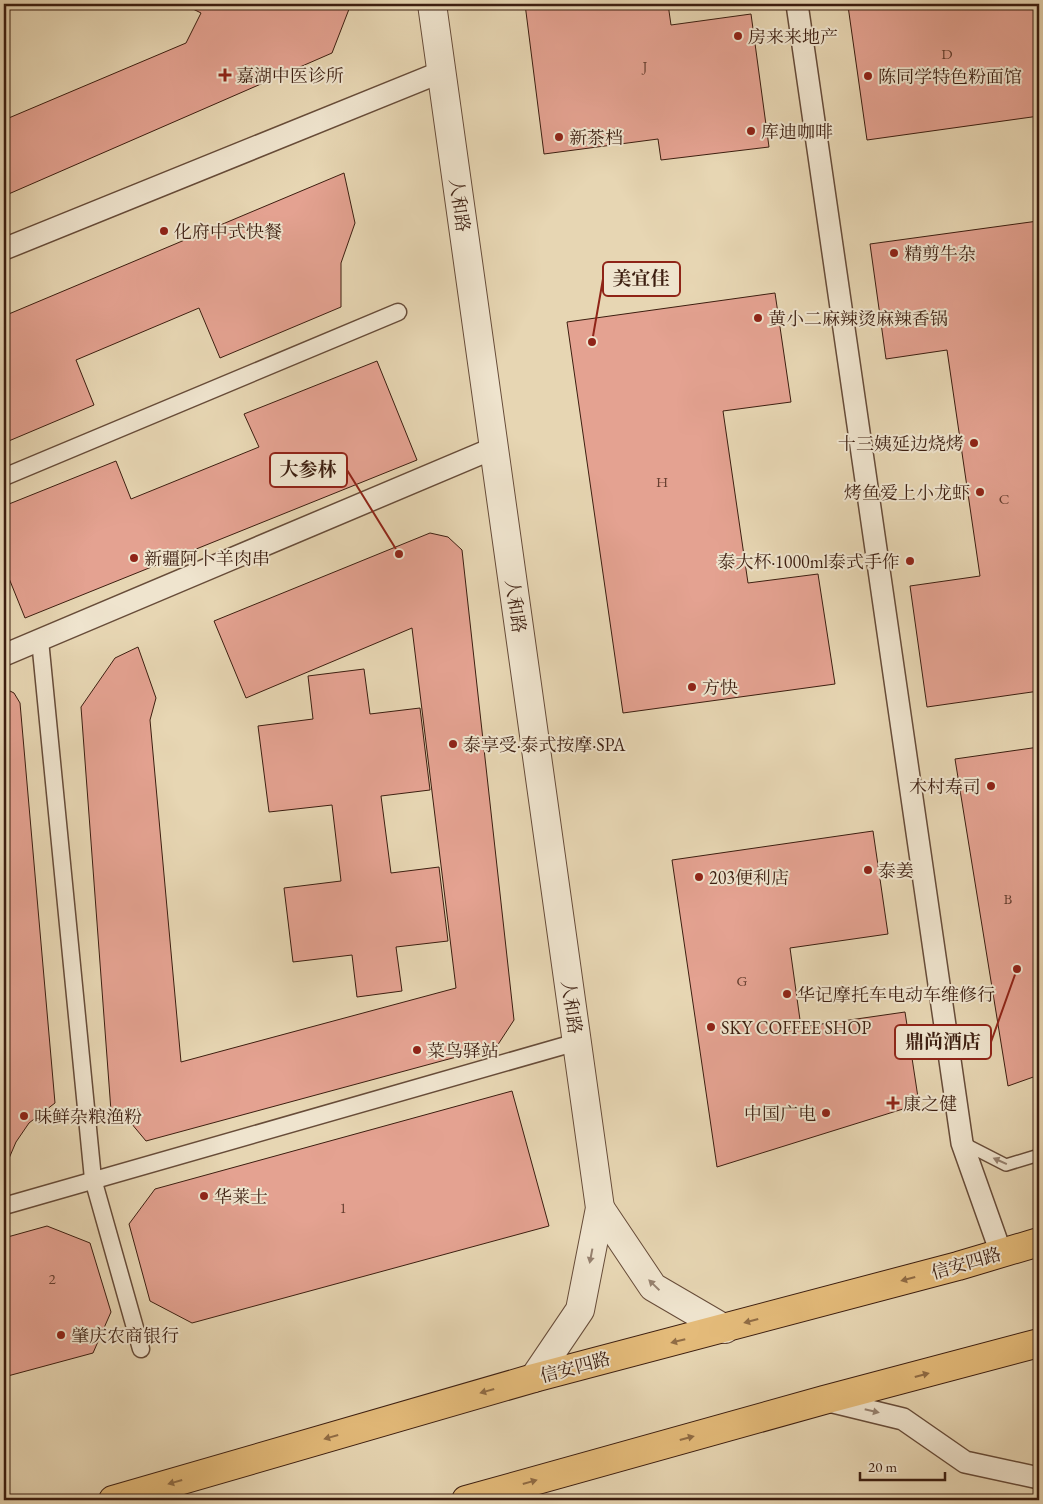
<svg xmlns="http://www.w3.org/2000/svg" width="1043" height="1504" viewBox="0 0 1043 1504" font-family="'EB Garamond','Noto Serif SC',serif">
	<rect width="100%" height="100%" fill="#e7d6b3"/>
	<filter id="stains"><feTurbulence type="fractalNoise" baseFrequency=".004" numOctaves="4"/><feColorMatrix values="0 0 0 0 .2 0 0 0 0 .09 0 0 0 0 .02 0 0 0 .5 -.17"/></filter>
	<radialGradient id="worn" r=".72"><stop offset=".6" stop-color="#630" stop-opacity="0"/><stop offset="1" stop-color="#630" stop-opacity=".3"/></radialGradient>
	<g fill="#e4a291" stroke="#3c1e10">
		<polygon points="183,4 351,4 332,53 4,196 4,120 186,43 201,13"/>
		<polygon points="525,4 668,4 671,25 751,14 769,147 661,160 658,139 544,154"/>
		<polygon points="863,4 1037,4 1039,16 1039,116 867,140 848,6"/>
		<polygon points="344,173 355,223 341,263 341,307 220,358 199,308 76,360 94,405 4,443 4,316"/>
		<polygon points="1038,221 1039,691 927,707 910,586 980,576 947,350 886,359 870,244"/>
		<polygon points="775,293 791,402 723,411 748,583 818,574 835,684 623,713 567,322"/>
		<polygon points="377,361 417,460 25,618 4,566 4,506 116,461 131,499 259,447 244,414"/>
		<polygon points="430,533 448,537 462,550 514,1020 497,1046 146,1141 131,1123 111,1111 81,707 115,658 138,647 156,698 150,720 181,1062 456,988 412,628 246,698 214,621"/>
		<polygon points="364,669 370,714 420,708 430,790 381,796 391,873 439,867 448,941 396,947 402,991 357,997 352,955 293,962 284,888 341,881 332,805 269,812 258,726 313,719 308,676"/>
		<polygon points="4,688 14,693 20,703 55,1103 29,1123 16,1142 4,1170"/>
		<polygon points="1039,747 1039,1075 1008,1086 955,759"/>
		<polygon points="873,831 888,934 790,948 801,1027 905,1012 919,1104 717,1167 672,860"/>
		<polygon points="512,1091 549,1226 192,1323 150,1301 129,1224 155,1189"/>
		<polygon points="47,1226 90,1243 111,1312 93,1353 4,1377 4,1238"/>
	</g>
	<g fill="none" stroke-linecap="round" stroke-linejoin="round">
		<g stroke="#674c39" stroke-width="14">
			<polyline id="service" points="963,1143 1006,1165 1039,1155"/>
		</g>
		<g stroke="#674c39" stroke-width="19">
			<g id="pedestrian">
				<polyline points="4,477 398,312"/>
				<polyline points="40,640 93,1179 141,1349"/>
				<polyline points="4,1206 577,1042"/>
			</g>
		</g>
		<g stroke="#674c39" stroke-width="24">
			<g id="minor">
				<polyline points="797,4 962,1143 1001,1253"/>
				<polyline points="4,249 441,72"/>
				<polyline points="4,655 494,448"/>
				<polyline points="825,1400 903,1419 965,1462 1039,1478"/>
			</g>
		</g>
		<g stroke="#674c39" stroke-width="30">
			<g id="tertiary">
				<polyline points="432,4 600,1208 580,1310 534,1378"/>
				<polyline points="600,1208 653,1287 725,1329"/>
			</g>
		</g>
		<g stroke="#3c1e10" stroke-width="30">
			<g id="primary">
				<polyline points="113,1500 534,1378 958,1266 1039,1242"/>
				<polyline points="466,1500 824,1400 1039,1343"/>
			</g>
		</g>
		<use href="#service" stroke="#efe4ce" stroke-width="11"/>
		<use href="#pedestrian" stroke="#efe4ce" stroke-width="16"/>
		<use href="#minor" stroke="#efe4ce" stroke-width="21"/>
		<use href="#tertiary" stroke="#efe4ce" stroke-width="28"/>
		<use href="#primary" stroke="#e4bb7a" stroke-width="28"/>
	</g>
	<defs><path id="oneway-solid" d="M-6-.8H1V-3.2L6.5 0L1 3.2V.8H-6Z" transform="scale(1.25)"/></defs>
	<g fill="#96816f">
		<use href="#oneway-solid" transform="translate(1000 1161) rotate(-156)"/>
		<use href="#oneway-solid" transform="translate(591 1256) rotate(101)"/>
		<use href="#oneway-solid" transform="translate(654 1285) rotate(-136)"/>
		<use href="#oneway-solid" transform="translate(872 1411) rotate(13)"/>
	</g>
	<g fill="#906c45">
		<use href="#oneway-solid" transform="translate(908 1279) rotate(165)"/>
		<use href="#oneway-solid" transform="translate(751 1321) rotate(165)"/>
		<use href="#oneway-solid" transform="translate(678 1341) rotate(166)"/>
		<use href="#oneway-solid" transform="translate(922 1375) rotate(-15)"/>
		<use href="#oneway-solid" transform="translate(487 1391) rotate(164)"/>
		<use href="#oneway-solid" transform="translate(331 1437) rotate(164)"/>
		<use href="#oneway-solid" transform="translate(687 1438) rotate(-15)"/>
		<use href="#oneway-solid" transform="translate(175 1482) rotate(164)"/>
		<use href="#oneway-solid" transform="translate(530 1482) rotate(-16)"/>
	</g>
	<g fill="#8f2418" stroke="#efe4ce" stroke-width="2">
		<circle cx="738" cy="36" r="5"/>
		<path d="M222.5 67.5h5v5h5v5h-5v5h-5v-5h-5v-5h5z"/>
		<circle cx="868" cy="76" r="5"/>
		<circle cx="751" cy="131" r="5"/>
		<circle cx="559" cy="137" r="5"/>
		<circle cx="164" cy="231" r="5"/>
		<circle cx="894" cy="253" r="5"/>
		<circle cx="758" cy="318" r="5"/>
		<circle cx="974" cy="443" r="5"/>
		<circle cx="980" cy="492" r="5"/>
		<circle cx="134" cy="558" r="5"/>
		<circle cx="910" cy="561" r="5"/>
		<circle cx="692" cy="687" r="5"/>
		<circle cx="453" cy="744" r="5"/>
		<circle cx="991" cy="786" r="5"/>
		<circle cx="868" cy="870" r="5"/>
		<circle cx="699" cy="877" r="5"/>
		<circle cx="787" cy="994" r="5"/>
		<circle cx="711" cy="1027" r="5"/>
		<circle cx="417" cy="1050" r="5"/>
		<path d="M890.5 1095.5h5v5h5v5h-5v5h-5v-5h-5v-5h5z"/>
		<circle cx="826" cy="1113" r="5"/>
		<circle cx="24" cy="1116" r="5"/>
		<circle cx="204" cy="1196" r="5"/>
		<circle cx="61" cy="1335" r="5"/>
	</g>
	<g text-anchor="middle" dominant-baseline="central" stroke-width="4" stroke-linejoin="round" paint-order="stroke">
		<g font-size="15" fill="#663f30">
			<text x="947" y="53">D</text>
			<text x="645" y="65">J</text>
			<text x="662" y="481">H</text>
			<text x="1004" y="498">C</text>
			<text x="1008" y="898">B</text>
			<text x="742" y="980">G</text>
			<text x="343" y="1207">1</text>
			<text x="52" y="1278">2</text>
		</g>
		<g font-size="18" fill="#3c1e10" stroke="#efe4ce" text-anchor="start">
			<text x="748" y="36">房来来地产</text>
			<text x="236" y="75">嘉湖中医诊所</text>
			<text x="878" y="76">陈同学特色粉面馆</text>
			<text x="761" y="131">库迪咖啡</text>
			<text x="569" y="137">新茶档</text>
			<text x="174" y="231">化府中式快餐</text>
			<text x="904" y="253">精剪牛杂</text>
			<text x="768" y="318">黄小二麻辣烫麻辣香锅</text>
			<text x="964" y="443" text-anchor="end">十三姨延边烧烤</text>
			<text x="970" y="492" text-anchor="end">烤鱼爱上小龙虾</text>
			<text x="144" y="558">新疆阿卜羊肉串</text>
			<text x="900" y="561" text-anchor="end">泰大杯·1000ml泰式手作</text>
			<text x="702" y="687">方快</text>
			<text x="463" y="744">泰享受·泰式按摩·SPA</text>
			<text x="981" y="786" text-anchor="end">木村寿司</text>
			<text x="878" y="870">泰姜</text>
			<text x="709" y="877">203便利店</text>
			<text x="797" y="994">华记摩托车电动车维修行</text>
			<text x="721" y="1027">SKY COFFEE SHOP</text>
			<text x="427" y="1050">菜鸟驿站</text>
			<text x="903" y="1103">康之健</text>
			<text x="816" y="1113" text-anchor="end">中国广电</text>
			<text x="34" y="1116">味鲜杂粮渔粉</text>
			<text x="214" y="1196">华莱士</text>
			<text x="71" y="1335">肇庆农商银行</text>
		</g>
		<g font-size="18" fill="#3c1e10" stroke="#efe4ce">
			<text transform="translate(460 205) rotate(82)">人和路</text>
			<text transform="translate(516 606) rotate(82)">人和路</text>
			<text transform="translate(572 1007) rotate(82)">人和路</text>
			<text transform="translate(966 1263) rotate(-16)">信安四路</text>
			<text transform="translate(575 1367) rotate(-15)">信安四路</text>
		</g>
	</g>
	<path fill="none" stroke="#8f2418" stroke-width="2" d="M592 342L603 279M399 554L347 470M1017 969L991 1042"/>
	<g fill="#8f2418" stroke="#efe4ce" stroke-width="2">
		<circle cx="592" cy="342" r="5"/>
		<circle cx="399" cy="554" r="5"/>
		<circle cx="1017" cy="969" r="5"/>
	</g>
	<g fill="#efe4ce" stroke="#8f2418" stroke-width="2">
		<rect x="603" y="262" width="77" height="34" rx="5"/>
		<rect x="270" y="453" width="77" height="34" rx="5"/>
		<rect x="895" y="1025" width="96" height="34" rx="5"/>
	</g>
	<g font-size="19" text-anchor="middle" font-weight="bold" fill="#3c1e10">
		<text x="641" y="285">美宜佳</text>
		<text x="308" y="476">大参林</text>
		<text x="943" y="1048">鼎尚酒店</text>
	</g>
	<rect width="1043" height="1504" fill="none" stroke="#e7d6b3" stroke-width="20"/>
	<rect x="5" y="5" width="1033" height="1494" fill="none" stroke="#3c1e10" stroke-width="2.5"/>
	<rect x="10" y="10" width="1023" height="1484" fill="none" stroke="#3c1e10"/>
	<path d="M860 1472v8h85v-8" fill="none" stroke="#3c1e10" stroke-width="2.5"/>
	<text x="868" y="1472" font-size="15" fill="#3c1e10" stroke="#efe4ce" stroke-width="4" paint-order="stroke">20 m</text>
	<rect width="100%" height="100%" filter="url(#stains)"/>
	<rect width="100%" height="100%" fill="url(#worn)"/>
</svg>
